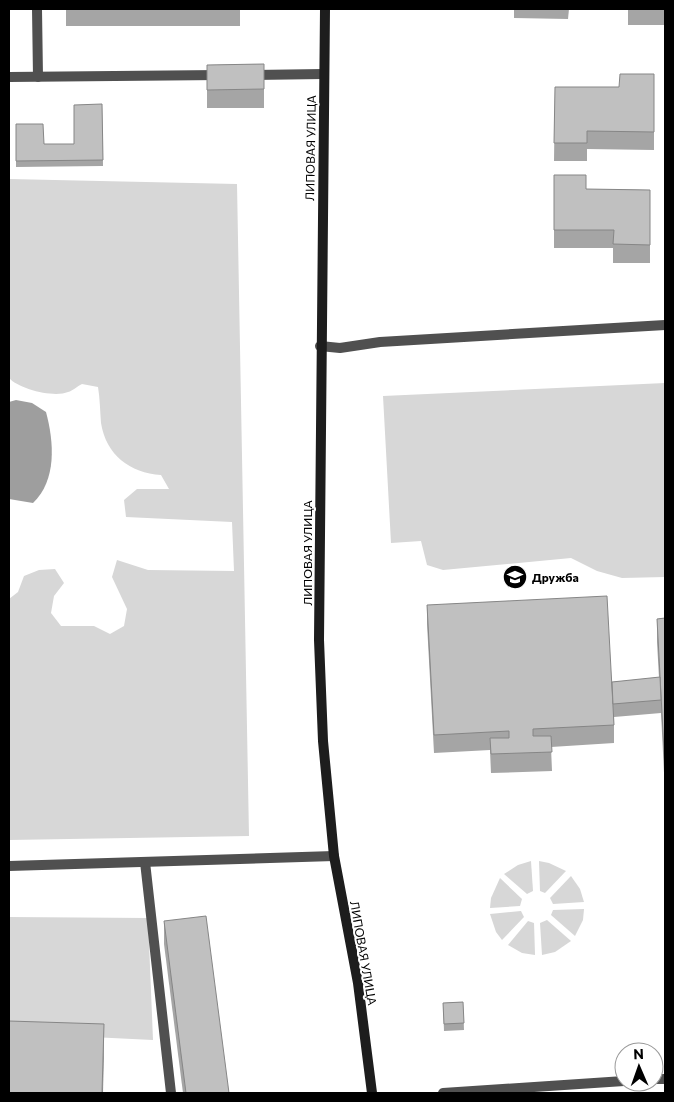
<svg xmlns="http://www.w3.org/2000/svg" width="674" height="1102" viewBox="0 0 674 1102" font-family="Commissioner,sans-serif">
	<rect width="100%" height="100%" fill="#fff"/>
	<g fill="#d7d7d7">
		<path d="M9,179L237,184L249,836L9,840V599L18,592L24,576L39,570L55,569L64,583L54,596L51,613L61,626H94L110,634L124,626L127,609L112,577L117,560L148,570L234,571L232,522L126,517L124,500L137,489H169L161,475C130,473 106,455 101,423C100,411 100,399 98,387L82,384C77,386 73,391 68,392C54,398 19,389 9,378Z"/>
		<polygon points="665,383 665,577 622,578 597,571 571,558 443,570 427,565 421,541 391,543 383,396"/>
		<polygon points="531,861 533,891 527,894 504,874 518,865"/>
		<polygon points="539,861 549,863 566,871 545,893 540,891"/>
		<polygon points="571,876 580,889 584,902 553,904 550,898"/>
		<polygon points="500,878 522,899 520,906 490,908 491,898"/>
		<polygon points="584,909 583,920 575,936 551,915 553,910"/>
		<polygon points="521,911 524,917 502,940 496,932 490,914"/>
		<polygon points="9,917 148,918 153,1040 9,1033"/>
		<polygon points="547,920 571,941 555,952 542,955 540,923"/>
		<polygon points="528,921 534,923 535,955 522,953 508,945"/>
	</g>
	<path fill="#9e9e9e" d="M16,400L32,403L46,412C54,442 57,480 33,503L9,499V402Z"/>
	<g fill="none" stroke-linecap="round" stroke-linejoin="round">
		<g stroke="#505050" stroke-width="10">
			<polyline points="37,9 38,77"/>
			<polyline points="252,75 323,74"/>
			<polyline points="9,77 220,75"/>
			<polyline points="320,346 340,348 380,342 665,325"/>
			<polyline points="145,862 171,1093"/>
			<polyline points="654,1079 665,1079"/>
			<polyline points="443,1093 624,1081"/>
		</g>
		<polyline stroke="#505050" stroke-width="10" points="9,866 334,856"/>
		<polyline stroke="#1d1d1d" stroke-width="10" points="325,9 319,640 323,741 334,856 358,983 372,1093"/>
	</g>
	<g fill="#a5a5a5">
		<rect x="66" y="9" width="174" height="17"/>
		<polygon points="514,9 569,9 568,19 514,18"/>
		<rect x="628" y="9" width="37" height="16"/>
		<polygon points="264,64 264,108 207,108 207,65"/>
		<polygon points="654,74 654,150 587,149 587,161 554,161 555,87 619,87"/>
		<polygon points="102,104 103,166 16,167 16,124 44,144 74,144"/>
		<polygon points="554,175 586,189 650,190 650,263 613,263 613,248 554,248"/>
		<polygon points="427,605 612,682 659,678 657,642 657,619 665,618 665,793 661,713 614,717 614,743 551,747 552,771 491,773 490,750 434,753 427,624"/>
		<polygon points="164,921 229,1093 183,1093 164,944"/>
		<polygon points="463,1002 464,1030 444,1031 443,1003"/>
	</g>
	<polygon fill="#868686" points="104,1024 104,1047 103,1093 102,1093"/>
	<g fill="#c0c0c0" stroke="#868686">
		<polygon points="264,64 264,89 207,90 207,65"/>
		<polygon points="620,74 654,74 654,132 587,131 587,143 554,143 555,87 619,87"/>
		<polygon points="102,104 103,160 16,161 16,124 43,124 44,144 74,144 74,105"/>
		<polygon points="554,175 586,175 586,189 650,190 650,245 613,244 614,230 554,230"/>
		<polygon points="607,596 614,725 533,729 533,736 551,736 552,752 491,754 490,738 509,738 509,731 434,735 427,605"/>
		<polygon points="665,618 665,770 657,619"/>
		<polygon points="660,677 661,700 613,704 612,682"/>
		<polygon points="206,916 229,1093 186,1093 164,921"/>
		<polygon points="463,1002 464,1023 444,1024 443,1003"/>
		<polygon points="9,1021 104,1024 102,1093 9,1093"/>
	</g>
	<defs>
		<g id="school-disc" transform="scale(1.25)"><circle r="9.5" fill="#000" stroke="#fff"/><path d="M0-5L7-2L0 1L-7-2ZM-4 1L0 2.5L4 1V4Q0 6-4 4Z" fill="#fff"/></g>
	</defs>
	<g fill-rule="evenodd">
		<use href="#school-disc" x="515" y="577"/>
	</g>
	<g text-anchor="middle" dominant-baseline="central" stroke-width="4" stroke-linejoin="round" paint-order="stroke">
		<g font-size="12" fill="#000" stroke="#fff">
			<text transform="translate(310 148) rotate(-89)">ЛИПОВАЯ УЛИЦА</text>
			<text transform="translate(307 553) rotate(-90)">ЛИПОВАЯ УЛИЦА</text>
			<text transform="translate(364 953) rotate(80)">ЛИПОВАЯ УЛИЦА</text>
		</g>
		<g font-size="12" font-weight="bold" fill="#000" stroke="#fff" text-anchor="start">
			<text x="532" y="577">Дружба</text>
		</g>
	</g>
	<rect width="674" height="1102" fill="none" stroke="#000000" stroke-width="20"/>
	<g transform="translate(639 1067) rotate(358)"><circle r="24" fill="#ffffff" stroke="#999999"/>
	<path d="M0-4L9 19L0 12L-9 19Z" fill="#000000"/>
	<text y="-8" font-size="14" font-weight="bold" text-anchor="middle" fill="#000000">N</text>
	</g>
</svg>
